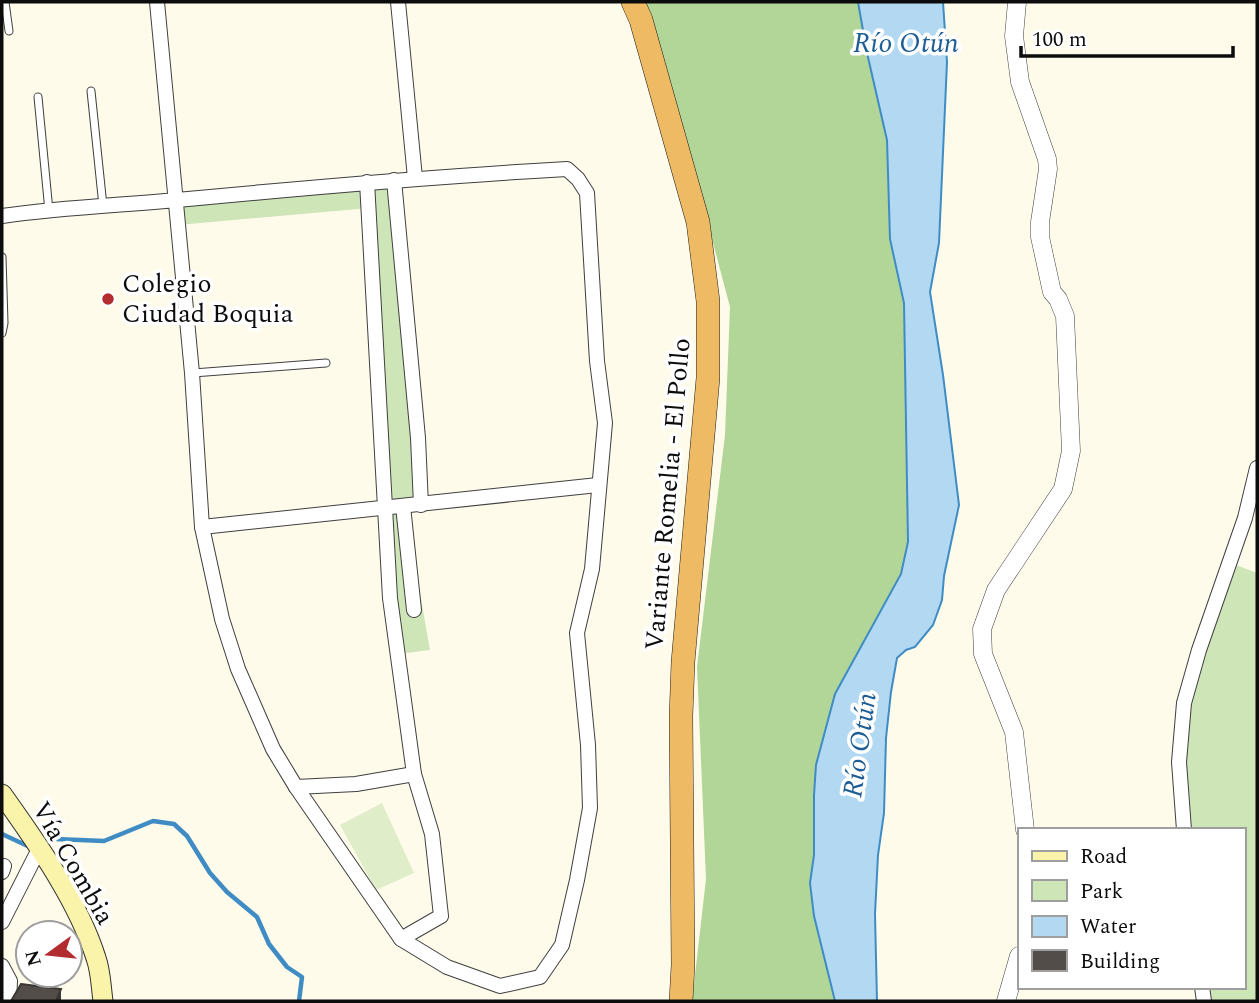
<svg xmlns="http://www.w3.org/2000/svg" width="1259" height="1003" viewBox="0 0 1259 1003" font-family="Spectral,serif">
	<rect width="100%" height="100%" fill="#fefbeb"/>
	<g fill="#cee5b8">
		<polygon points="394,180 421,505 410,506 418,582 430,650 398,654 369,208 178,225 176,200"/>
		<polygon points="1231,563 1257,573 1257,1001 1204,1001 1202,987 1243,987 1243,830 1184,830 1180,729"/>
	</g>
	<polygon fill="#b2d598" points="634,2 871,2 883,70 885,131 900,232 905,331 919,421 909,589 861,646 848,1001 692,1001 706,879 697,667 725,435 730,307 678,111"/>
	<polygon fill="#e0edc9" points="382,803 414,873 376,890 340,825"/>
	<polygon fill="#b3d9f2" stroke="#3f8cc4" stroke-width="2" points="858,2 943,2 947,62 939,243 930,292 943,375 959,505 944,576 942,600 933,625 915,647 906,650 897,658 891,692 886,738 884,813 878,855 875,914 877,1001 835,1001 814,916 810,883 814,855 814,795 816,765 835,694 901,574 908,542 904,303 890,239 887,140 867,53"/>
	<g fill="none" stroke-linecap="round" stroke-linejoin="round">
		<g stroke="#3f8cc4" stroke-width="4.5">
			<polyline points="2,834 32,848"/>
			<polyline points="55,839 104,841 153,821 174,824 187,836 210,873 227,892 257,917 269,944 287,967 302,977 299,1001"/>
		</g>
		<g stroke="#3f3f3f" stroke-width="9">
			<g id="service">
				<polyline points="5,2 9,31"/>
				<polyline points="91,91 103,206"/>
				<polyline points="38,97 49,211"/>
				<polyline points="2,257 4,323 2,333"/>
				<polyline points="193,373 326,363"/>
			</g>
		</g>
		<g stroke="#3f3f3f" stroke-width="16">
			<g id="minor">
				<polyline points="398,2 415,178"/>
				<polyline points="394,180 418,438 421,505"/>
				<polyline points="367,182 390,598 414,774 432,834 441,916 401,939"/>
				<path d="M2,216C63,207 126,205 188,199C314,187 440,176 567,169L578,179L587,193L597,361L605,423L592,569L577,633L588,745L590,808L577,880L562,945L540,977L500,986L447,967L401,939L296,787L273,749L238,669L222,619L202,527L192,373L157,2"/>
				<polyline points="403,506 414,610"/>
				<polyline points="202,527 598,485"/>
				<polyline points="296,787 356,784 414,774"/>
				<polyline points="1184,830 1179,762 1184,703 1199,650 1245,518 1257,468"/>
				<polyline points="2,872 4,866"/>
				<polyline points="2,922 40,847"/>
				<polyline points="2,966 10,981 9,1001"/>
				<polyline points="1202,987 1204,1001"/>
			</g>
		</g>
		<g stroke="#3f3f3f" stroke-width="19">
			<g id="tertiary">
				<polyline points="1017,2 1014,36 1020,82 1047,159 1048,169 1040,222 1040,237 1052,292 1058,299 1065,316 1071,451 1063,489 996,590 982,629 983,654 1014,732 1025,830"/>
				<polyline points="1006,1001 1019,956"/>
			</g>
		</g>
		<g stroke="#2e2e2e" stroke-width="21">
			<path id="secondary" d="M2,794C37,843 78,901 96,958C101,972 101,987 103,1001"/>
		</g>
		<g stroke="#1d1d1d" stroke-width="24">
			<polyline id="trunk" points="633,2 641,20 698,222 708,301 708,378 683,662 681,716 683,965 681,1001"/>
		</g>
		<use href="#service" stroke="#fff" stroke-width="7"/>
		<use href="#minor" stroke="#fff" stroke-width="14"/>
		<use href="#tertiary" stroke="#fff" stroke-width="18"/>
		<use href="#secondary" stroke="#faf3aa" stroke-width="19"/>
		<use href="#trunk" stroke="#eeba63" stroke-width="23"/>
	</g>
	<polygon fill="#3a3633" points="61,989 61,1001 56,1001"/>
	<polygon fill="#534d49" stroke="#3a3633" stroke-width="2" points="21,984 61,989 56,1001 11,1001"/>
	<circle fill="#b22d30" stroke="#fff" stroke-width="2.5" cx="108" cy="299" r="7"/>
	<g text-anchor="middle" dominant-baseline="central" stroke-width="7" stroke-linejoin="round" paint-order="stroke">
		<g font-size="26" fill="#0c0c0c" stroke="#fff" text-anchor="start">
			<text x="122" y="284">Colegio<tspan x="122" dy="30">Ciudad Boquia</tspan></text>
		</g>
		<g font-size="26" fill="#0c0c0c" stroke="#fff">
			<text transform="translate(668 494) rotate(-85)">Variante Romelia - El Pollo</text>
			<text transform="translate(73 863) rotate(60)">Vía Combia</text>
		</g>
		<g font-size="28" font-style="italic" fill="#1e5e95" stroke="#fff">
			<text x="906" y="43">Río Otún</text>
			<text transform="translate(860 745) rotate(-82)">Río Otún</text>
		</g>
	</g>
	<rect width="1259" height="1003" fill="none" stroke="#0c0c0c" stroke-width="7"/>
	<rect x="1018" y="828" width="228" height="161" fill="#ffffff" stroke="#9e9e9e" stroke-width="2"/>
	<rect x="1032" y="851" width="35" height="10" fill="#faf3aa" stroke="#9e9e9e" stroke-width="2"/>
	<text x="1080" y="863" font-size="21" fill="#0c0c0c">Road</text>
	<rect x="1032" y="880" width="35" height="21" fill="#cee5b8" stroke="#9e9e9e" stroke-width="2"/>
	<text x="1080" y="898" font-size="21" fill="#0c0c0c">Park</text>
	<rect x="1032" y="916" width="35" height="21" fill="#b3d9f2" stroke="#9e9e9e" stroke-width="2"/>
	<text x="1080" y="933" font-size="21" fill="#0c0c0c">Water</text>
	<rect x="1032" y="950" width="35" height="21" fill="#534d49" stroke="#9e9e9e" stroke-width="2"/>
	<text x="1080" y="968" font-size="21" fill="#0c0c0c">Building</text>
	<g transform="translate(49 954) rotate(255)"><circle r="33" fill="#ffffff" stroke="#9e9e9e" stroke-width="2"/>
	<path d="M0-5L12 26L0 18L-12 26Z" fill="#b22d30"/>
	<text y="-10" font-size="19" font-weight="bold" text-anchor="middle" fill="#0c0c0c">N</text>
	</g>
	<path d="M1021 46v10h212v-10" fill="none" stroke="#0c0c0c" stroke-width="3.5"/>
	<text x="1032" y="46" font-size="21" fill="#0c0c0c" stroke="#ffffff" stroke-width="5" paint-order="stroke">100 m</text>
</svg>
